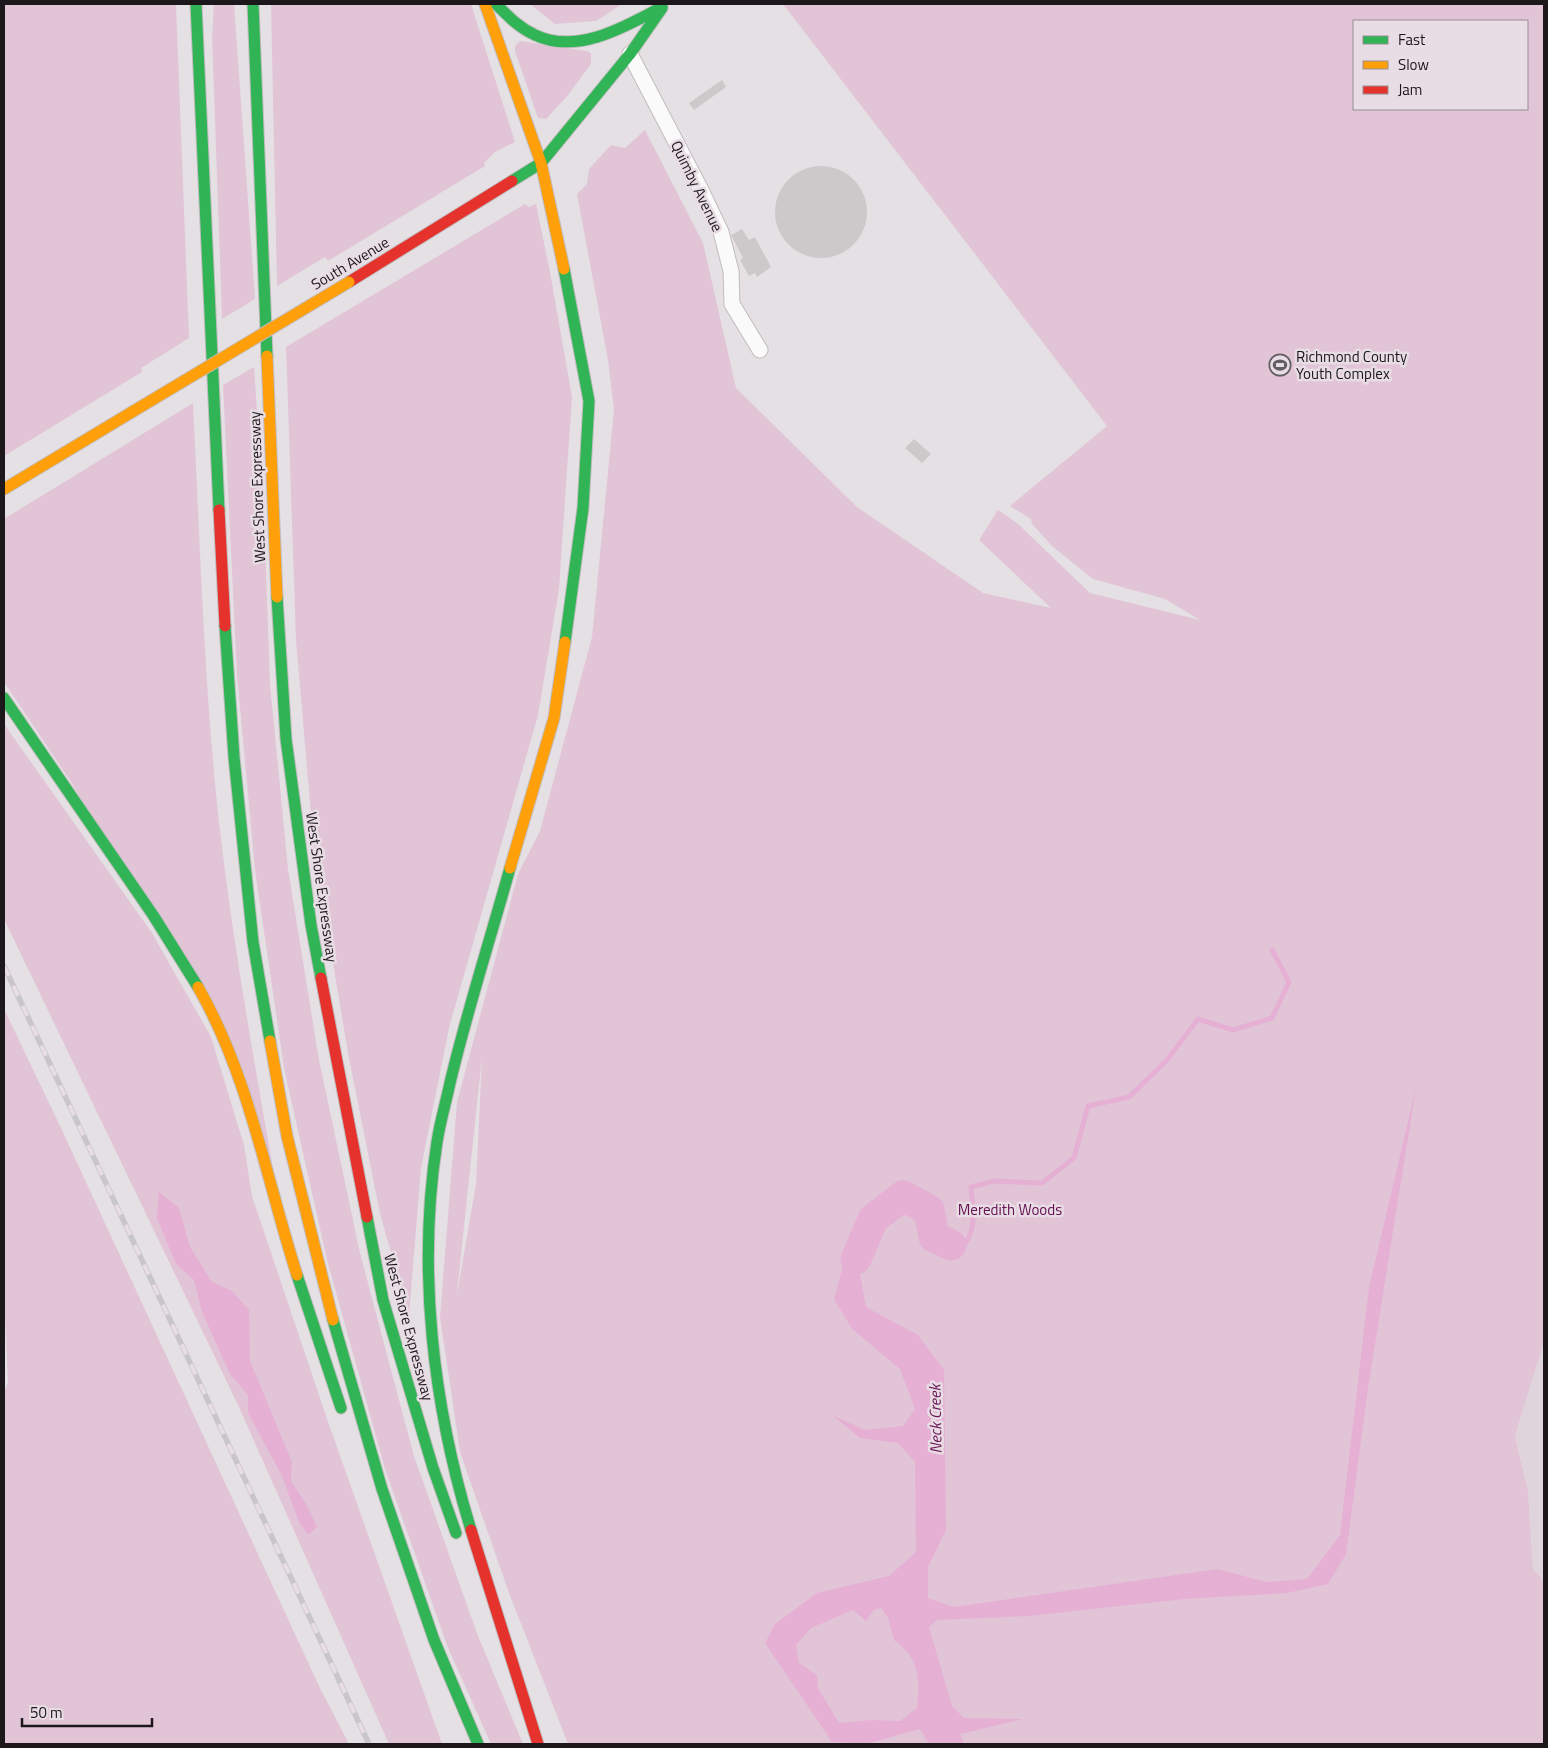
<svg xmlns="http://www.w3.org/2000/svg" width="1548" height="1748" viewBox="0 0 1548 1748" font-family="'Titillium Web',sans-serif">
	<rect width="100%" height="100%" fill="#e5e0e3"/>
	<polygon fill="#e0d4dc" points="1544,1321 1544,1581 1533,1569 1528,1491 1510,1411"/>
	<g fill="#e2c4d7" fill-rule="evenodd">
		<polygon points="4,4 176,4 189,338 141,368 142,372 4,456"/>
		<polygon points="214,4 234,4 255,299 222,319 212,37"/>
		<polygon points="271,4 471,4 515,142 495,152 484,163 485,166 328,261 325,257 277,286"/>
		<polygon points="530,4 622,4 596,21 555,24"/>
		<path d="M783,4H1544V1342L1515,1435L1528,1491L1533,1569L1544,1581V1744H568L509,1593L460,1452L440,1317L457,1102L518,874L540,831L592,637L614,410L608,360L577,194L587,184L589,169L611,145L625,148L645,130L703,243L736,388L857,507L983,593L1051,608L979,540L998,510L1017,523L1090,593L1200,620L1165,599L1093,579L1053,547L1032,524L1031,519L1010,506L1107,426ZM1354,21H1527V109H1354ZM482,1057L476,1184L457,1294V1293Z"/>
		<polygon points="520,41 587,51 591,54 591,64 568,95 546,119 538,118 515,51 515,46"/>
		<polygon points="525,204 529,207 536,204 550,272 572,397 559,589 538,715 449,1028 421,1168 409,1315 380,1214 348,1053 314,849 296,640 286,347"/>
		<polygon points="254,367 264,515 270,684 288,869 319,1060 360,1253 414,1456 478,1636 523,1744 491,1744 448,1648 385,1469 327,1260 284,1068 255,870 237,675 223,385"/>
		<path d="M193,403C200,543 204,684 219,823C233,943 254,1061 275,1180L242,1075L71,782L4,682V519Z"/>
		<polygon points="4,724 152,933 211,1037 244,1145 252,1196 326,1416 442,1744 389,1744 238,1405 4,919"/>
		<polygon points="4,1009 61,1128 319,1686 349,1744 4,1744 4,1392 8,1383 4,1292"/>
	</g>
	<g fill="#e5b0d4" fill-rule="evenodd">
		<path d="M1416,1088L1368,1388L1346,1554L1328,1584L1287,1593L1185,1599L1029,1616L937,1620L929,1627L952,1706L964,1718L1023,1719L960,1734L964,1744H929L920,1729L866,1744L832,1742L765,1643L775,1624L817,1593L889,1576L916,1552L915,1462L898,1443L860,1438L832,1415L865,1430L903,1426L915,1409L900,1369L852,1329L834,1299L848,1247L873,1219L860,1274L866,1307L918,1335L944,1370L946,1530L928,1567V1598L954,1607L1218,1569L1266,1582L1307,1579L1340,1535L1369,1287ZM881,1608L888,1618L894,1640C920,1659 920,1678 917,1708L900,1721L872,1720L839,1723L818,1688L817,1675L799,1663L796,1645L811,1628L853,1610L866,1621L874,1610Z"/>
		<polygon points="159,1192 179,1208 190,1247 212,1282 232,1291 249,1310 250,1361 292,1462 291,1481 306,1504 317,1527 308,1535 299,1522 282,1476 248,1413 248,1395 230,1374 202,1312 194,1280 176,1264 157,1218"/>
	</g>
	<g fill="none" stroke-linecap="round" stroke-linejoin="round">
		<path stroke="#e5b0d4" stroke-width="5" d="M951,1245L960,1250C978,1232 973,1210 971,1187L994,1181L1042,1183L1074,1158L1088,1106L1129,1097L1167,1060L1198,1019L1233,1030L1272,1018L1289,982L1272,950"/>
		<polyline stroke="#e5b0d4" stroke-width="31" points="856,1259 873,1219 903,1196 929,1210 934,1237 951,1245"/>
	</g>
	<g fill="#cdc9cb">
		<polygon points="722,80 726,87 694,110 689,103"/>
		<circle cx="821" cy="212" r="46"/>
		<polygon points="742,229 749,240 755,237 771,267 757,277 755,273 749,276 740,260 743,258 731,235"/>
		<polygon points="914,439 931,454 922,463 905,448"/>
	</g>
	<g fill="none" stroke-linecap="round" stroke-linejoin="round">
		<g stroke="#c0bcbe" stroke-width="17">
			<polyline id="street" points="630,54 701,190 721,232 731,271 732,304 760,350"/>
		</g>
		<g stroke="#c0bcbe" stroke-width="13">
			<g id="fast">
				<polyline points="196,4 219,510"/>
				<polyline points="253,4 267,356"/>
				<path d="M496,4C508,16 519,28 535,35C577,55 625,27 662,7"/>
				<polyline points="512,181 541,163 630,54 662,8"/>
				<polyline points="564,269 589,401 583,508 565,642"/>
				<polyline points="277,597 286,739 311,925 321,978"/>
				<polyline points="225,626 234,757 253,942 270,1041"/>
				<polyline points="4,698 153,915 198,987"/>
				<polyline points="367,1217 383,1300 433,1468 456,1533"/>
				<polyline points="297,1275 341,1408"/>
				<polyline points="333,1320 382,1489 434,1640 478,1744"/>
				<path d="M471,1530C433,1406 417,1270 437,1142C440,1122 446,1102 450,1083C467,1011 490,940 510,868"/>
			</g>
		</g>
		<g stroke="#c0bcbe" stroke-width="13">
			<g id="slow">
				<polyline points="485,4 541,163 564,269"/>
				<polyline points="267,356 277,597"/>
				<polyline points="4,489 132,412"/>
				<polyline points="510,868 554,718 565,642"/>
				<path d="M198,987C249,1076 266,1178 297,1275"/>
				<polyline points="270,1041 287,1136 333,1320"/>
			</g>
		</g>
		<g stroke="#c0bcbe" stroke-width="13">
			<g id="jam">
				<polyline points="349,282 512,181"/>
				<polyline points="219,510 225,626"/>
				<polyline points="321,978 367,1217"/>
				<polyline points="471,1530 538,1744"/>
			</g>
		</g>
		<use href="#street" stroke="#fbfafb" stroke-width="15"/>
		<use href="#fast" stroke="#30b455" stroke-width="11"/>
		<use href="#slow" stroke="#ff9f0a" stroke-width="11"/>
		<use href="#jam" stroke="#e5322d" stroke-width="11"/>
		<g stroke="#c8c6c8" stroke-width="5.5">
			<polyline id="rail" points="4,966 369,1744"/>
		</g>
		<use href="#rail" stroke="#e8dde4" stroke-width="4" stroke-dasharray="11" stroke-linecap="butt"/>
		<g stroke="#c0bcbe" stroke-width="13" stroke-linecap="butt">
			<polyline id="slow-bridge" points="132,412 349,282"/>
		</g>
		<use href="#slow-bridge" stroke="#ff9f0a" stroke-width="11"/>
	</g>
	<defs>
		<g id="stadium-ring" transform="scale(1.125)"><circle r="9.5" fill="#e8dde4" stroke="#625d60" stroke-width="1.5"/><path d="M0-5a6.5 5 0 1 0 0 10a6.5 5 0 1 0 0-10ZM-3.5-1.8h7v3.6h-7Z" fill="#625d60"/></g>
	</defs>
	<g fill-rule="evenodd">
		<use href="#stadium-ring" x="1280" y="365"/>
	</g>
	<g text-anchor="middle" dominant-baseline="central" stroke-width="5" stroke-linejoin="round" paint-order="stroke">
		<g font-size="15" fill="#1b171a" stroke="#e8dde4">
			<text transform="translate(697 186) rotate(64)">Quimby Avenue</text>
			<text transform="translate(350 263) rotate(-31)">South Avenue</text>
			<text transform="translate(257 487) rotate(-92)">West Shore Expressway</text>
			<text transform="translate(322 887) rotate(82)">West Shore Expressway</text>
			<text transform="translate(409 1327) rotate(75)">West Shore Expressway</text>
		</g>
		<g font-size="15" fill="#1b171a" stroke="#e8dde4" text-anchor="start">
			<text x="1296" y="356">Richmond County<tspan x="1296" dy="17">Youth Complex</tspan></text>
		</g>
		<g font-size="15" fill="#640e51" stroke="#e8dde4">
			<text x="1010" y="1209">Meredith Woods</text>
		</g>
		<g font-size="16" font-style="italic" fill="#6a1656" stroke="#e8dde4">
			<text transform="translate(935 1419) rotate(-91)">Neck Creek</text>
		</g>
	</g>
	<rect width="1548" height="1748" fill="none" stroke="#1b171a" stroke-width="10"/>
	<rect x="1353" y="20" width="175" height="90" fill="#e8dde4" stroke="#968e93"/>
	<rect x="1363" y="36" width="25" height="8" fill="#30b455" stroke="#968e93"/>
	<text x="1398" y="45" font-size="15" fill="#1b171a">Fast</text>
	<rect x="1363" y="61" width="25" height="8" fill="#ff9f0a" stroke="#968e93"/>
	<text x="1398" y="70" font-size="15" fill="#1b171a">Slow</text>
	<rect x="1363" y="86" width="25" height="8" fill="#e5322d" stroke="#968e93"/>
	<text x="1398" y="95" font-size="15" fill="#1b171a">Jam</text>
	<path d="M22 1718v8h130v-8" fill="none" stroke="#1b171a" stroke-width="2.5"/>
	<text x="30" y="1718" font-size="15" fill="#1b171a" stroke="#e8dde4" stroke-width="4" paint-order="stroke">50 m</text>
</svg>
